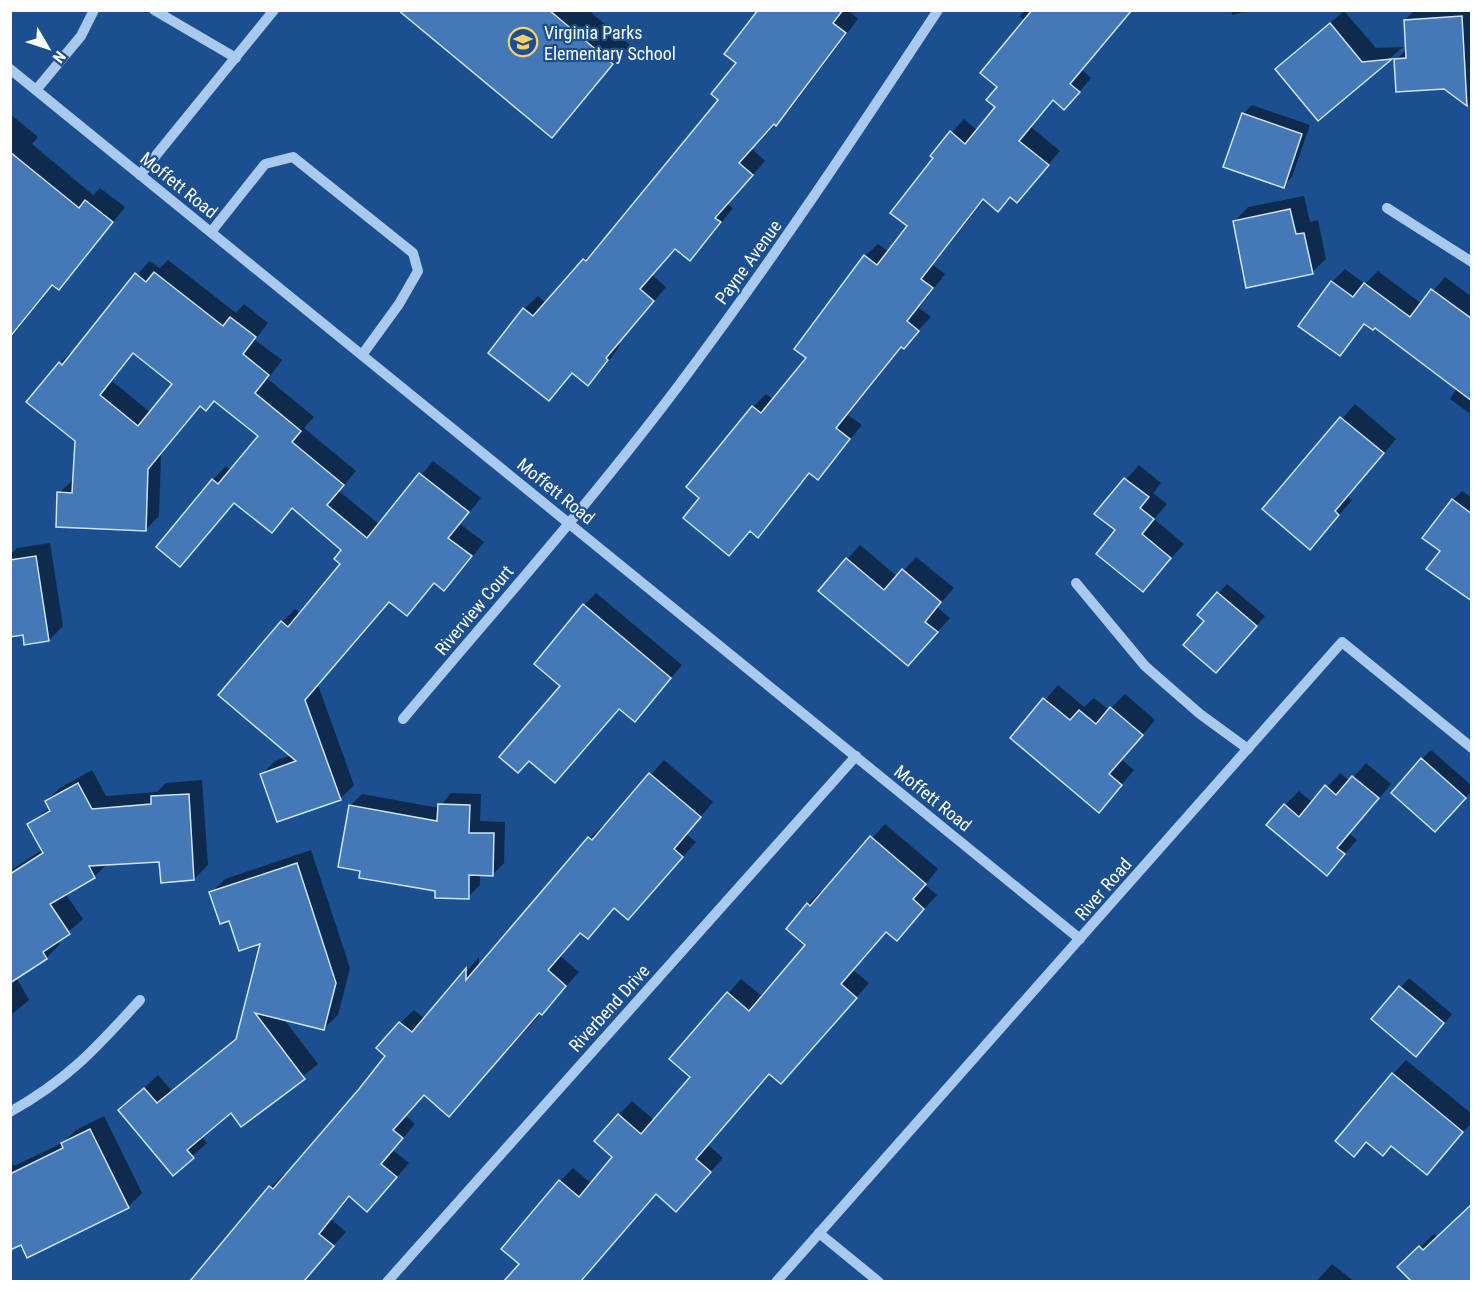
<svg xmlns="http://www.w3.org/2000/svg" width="1482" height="1292" viewBox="0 0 1482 1292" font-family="'Roboto Condensed',sans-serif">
	<rect width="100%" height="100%" fill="#1b4f8f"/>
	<g fill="#0007" fill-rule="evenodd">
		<polygon points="398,10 588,10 630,45 552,136"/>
		<polygon points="760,10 848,10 858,19 789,111 752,149 765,161 727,204 733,208 703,246 690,259 676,248 652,275 666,287 618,344 620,346 601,371 588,384 573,372 549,399 524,309 538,296 546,303 584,260 599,248 720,99"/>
		<polygon points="1025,10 1132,10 1082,70 1091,78 1077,95 1054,99 1031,127 1060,151 1017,201 1012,196 998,210 985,199 933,265 945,274 919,308 931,317 903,346 848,415 862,425 818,478 811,472 758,536 751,530 729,554 702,498 753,407 766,394 774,400 808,358 865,256 878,244 889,252 909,226 935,158 932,155 964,119 978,131 997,107 999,87 1025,21 1020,16"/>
		<polygon points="1231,10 1251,10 1232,15"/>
		<polygon points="1415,10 1472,10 1472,107 1445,88 1396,60 1407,49 1405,20"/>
		<polygon points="1344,11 1376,48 1403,47 1319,119 1277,69"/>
		<polygon points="1252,105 1310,125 1292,177 1283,186 1243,114"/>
		<polygon points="10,114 38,137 32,144 93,195 100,188 125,207 73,274 59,288 54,284 10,339"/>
		<polygon points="1304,196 1310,222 1318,220 1326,259 1312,272 1235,221 1248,207"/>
		<path d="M168,260L236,313L244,304L268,323L255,340L282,360L268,379L314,417L304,428L356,471L339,491L380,525L433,461L481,498L460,524L484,542L457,576L444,589L435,582L407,614L390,601L318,685L354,785L340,799L262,774L275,761L291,755L282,622L295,609L301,613L342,564L343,549L293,508L272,531L235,502L180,565L158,547L213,480L226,466L231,471L261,436L215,400L206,409L201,405L161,455L159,516L145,530L59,493L74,479L76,441L60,363L73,350L75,351L149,261L160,268ZM134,353L174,384L151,413L112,381Z"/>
		<polygon points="1345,269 1365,284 1378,271 1422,304 1445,277 1472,297 1472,415 1450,399 1457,388 1375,326 1366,323 1340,354 1332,282"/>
		<polygon points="1355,404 1396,439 1348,497 1352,500 1310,548 1264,509"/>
		<polygon points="1139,465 1161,483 1153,493 1167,504 1154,519 1184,544 1143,590 1117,530 1096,514"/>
		<polygon points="1462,491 1472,498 1472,599 1428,569 1442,551 1453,500"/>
		<polygon points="50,543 63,626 49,640 24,633 10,635 10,555 17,548"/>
		<polygon points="860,545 898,577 916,557 954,588 937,607 950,618 908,664 820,590"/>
		<polygon points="1227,584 1265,616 1225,662 1206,621 1199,615"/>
		<polygon points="596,593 682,665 635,720 620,708 555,781 562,686 584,605"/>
		<polygon points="1058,685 1084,707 1094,698 1109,710 1125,694 1155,720 1122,760 1134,770 1099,811 1012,738"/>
		<polygon points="1431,750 1472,786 1472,791 1444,821 1422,759"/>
		<polygon points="664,760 713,802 686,834 696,842 641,904 615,907 588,937 581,932 560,956 579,972 449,1115 425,1094 406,1116 415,1124 393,1150 409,1163 381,1196 367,1210 351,1196 331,1219 346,1232 300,1282 192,1282 271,1187 284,1174 287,1176 387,1055 400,1023 414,1010 425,1019 479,957 479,968 590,838 603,825 605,827"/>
		<polygon points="1366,763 1391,784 1350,834 1357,840 1327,874 1285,805 1299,791 1313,803 1340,773 1350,781"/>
		<polygon points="92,770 106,796 157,792 166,783 202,780 208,865 194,879 161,860 108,863 94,877 65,893 83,919 58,941 60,944 46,958 20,975 10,962 10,871 43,849 29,824 50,807 46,801 60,788"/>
		<polygon points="451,793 481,794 480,821 505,822 504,863 492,875 480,874 480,885 468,897 436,890 350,806 362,794 439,808"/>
		<polygon points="885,824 938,869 925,885 937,895 897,939 887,930 853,970 869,983 794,1068 770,1073 708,1145 723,1158 676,1210 657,1193 581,1282 506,1282 521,1264 560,1181 573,1168 592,1184 615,1157 619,1115 632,1101 655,1121 692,1077 671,1059 741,979 763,997 807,945 808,904 821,891 824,893"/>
		<polygon points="311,850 350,968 338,1015 324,1028 283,1018 318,1064 242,1125 231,1111 201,1136 207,1143 173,1173 120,1110 158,1075 172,1091 238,1036 263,941 230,919 211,893 225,879"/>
		<polygon points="10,966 29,1000 10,1016"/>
		<polygon points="1409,978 1452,1014 1425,1046 1373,1019"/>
		<polygon points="1406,1060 1472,1114 1472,1122 1427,1173 1392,1145 1367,1142 1354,1155 1393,1074"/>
		<polygon points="104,1116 142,1193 128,1207 10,1249 10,1160 14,1166 64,1142 76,1130"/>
		<polygon points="1472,1205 1472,1282 1413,1282 1399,1267 1434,1234 1437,1237"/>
		<polygon points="1332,1264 1355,1282 1316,1282"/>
	</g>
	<g fill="#4478b7" stroke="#cfe3fa" stroke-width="1.5" fill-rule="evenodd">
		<polygon points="398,10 549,10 613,64 552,138"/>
		<polygon points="758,10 843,10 833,23 846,33 776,126 774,124 739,163 753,175 715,218 721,222 690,261 675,249 640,289 654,301 606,358 608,360 588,386 572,373 549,401 488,353 523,308 533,316 583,259 586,261 718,100 711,94 736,63 724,54"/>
		<polygon points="1032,10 1132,10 1070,84 1080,92 1064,110 1053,100 1019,141 1049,165 1017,203 1010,197 998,212 983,199 921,279 933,288 907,321 919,331 904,349 901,347 836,428 850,439 818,480 809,473 758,538 750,531 729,556 683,518 699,498 686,487 752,406 761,413 806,358 794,349 864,255 877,265 907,226 890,213 933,158 930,156 950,131 965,144 995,107 986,100 997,87 980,73"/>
		<polygon points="1462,16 1467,106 1444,89 1396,92 1394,59 1406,58 1404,20"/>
		<polygon points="1330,23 1362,62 1392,59 1318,121 1275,69"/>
		<polygon points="1242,113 1302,134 1284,188 1223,167"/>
		<polygon points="10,152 79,208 85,200 113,222 59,290 52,285 10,337"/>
		<polygon points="1290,209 1296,234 1304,233 1313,274 1246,288 1233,221"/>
		<path d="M154,272L223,326L230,317L256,337L243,354L269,375L255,393L301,431L292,442L344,485L327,505L367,538L419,473L469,512L448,538L472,556L444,591L434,583L407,616L389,602L305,700L341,800L277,822L260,774L296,761L218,695L281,621L288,627L340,564L334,559L341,550L292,508L272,533L234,503L180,567L156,547L212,479L218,484L258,436L214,401L206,411L200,406L148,469L146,531L56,527L57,492L72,493L75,441L26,402L59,362L62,365L135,273L146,282ZM133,353L172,384L138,426L100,395Z"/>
		<polygon points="1331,281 1353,297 1364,283 1410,317 1431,289 1472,319 1472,401 1375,328 1373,330 1364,324 1340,356 1298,326"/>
		<polygon points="1340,417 1384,453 1335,511 1339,515 1310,550 1262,509"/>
		<polygon points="1124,478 1149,497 1140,508 1154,519 1142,534 1171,558 1143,592 1096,554 1115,530 1094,514"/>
		<polygon points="1452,499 1472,514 1472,601 1426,569 1440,551 1422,538"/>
		<polygon points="36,556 49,641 24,645 23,635 10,637 10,560"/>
		<polygon points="846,558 884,590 902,569 941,602 925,622 938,632 908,666 818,591"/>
		<polygon points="1217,592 1257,626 1216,673 1183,645 1204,621 1197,615"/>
		<polygon points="583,604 671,678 635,722 619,709 555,783 529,761 518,773 499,757 560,686 534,664"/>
		<polygon points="1043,698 1070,720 1079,710 1096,724 1110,707 1143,735 1109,774 1122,785 1099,813 1010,738"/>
		<polygon points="1421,758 1466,798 1435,832 1391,793"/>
		<polygon points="649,773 701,817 674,849 683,857 628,920 614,908 588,939 580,933 548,970 566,986 542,1015 539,1013 449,1117 424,1095 393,1130 403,1138 381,1164 397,1177 367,1212 349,1196 319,1234 334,1246 304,1281 190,1281 269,1186 273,1189 359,1089 385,1056 376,1048 399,1022 412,1032 466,968 466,980 588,837 592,840"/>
		<polygon points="1352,776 1379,798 1337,848 1345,854 1327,876 1266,825 1284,804 1299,817 1325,785 1336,795"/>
		<polygon points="78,783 92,809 151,804 151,796 189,794 194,880 161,883 159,862 89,866 95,878 50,904 70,934 43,952 47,959 10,983 10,874 43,853 27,824 50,811 45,801"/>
		<polygon points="438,804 470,805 469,833 494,833 493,876 469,875 469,899 435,898 435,891 359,878 360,871 338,867 349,805 437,821"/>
		<polygon points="870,836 926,884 913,899 924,909 897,941 886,932 841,984 857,998 781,1084 769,1074 696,1159 711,1172 676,1212 656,1194 581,1281 504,1281 519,1264 501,1249 559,1180 579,1197 612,1157 594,1141 618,1114 641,1134 690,1077 669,1059 727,992 749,1011 805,945 786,929 807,903 810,906"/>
		<polygon points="297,863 336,983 324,1030 255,1013 305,1079 241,1127 231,1113 187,1150 194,1158 173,1176 118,1110 144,1088 157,1103 236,1039 260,944 239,951 229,921 220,924 209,892"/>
		<polygon points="1399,986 1444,1023 1416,1057 1371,1019"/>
		<polygon points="1392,1073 1463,1132 1427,1175 1391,1146 1383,1156 1366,1142 1354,1157 1335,1141"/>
		<polygon points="90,1129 129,1208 27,1258 21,1245 10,1250 10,1174 63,1148 61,1143"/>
		<polygon points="1472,1204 1472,1281 1411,1281 1397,1267 1419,1246 1423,1250"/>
	</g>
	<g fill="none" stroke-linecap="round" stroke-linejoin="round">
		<g stroke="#a9c9ee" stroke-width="10">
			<polyline points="154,10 236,58"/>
			<polyline points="10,69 1080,939"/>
			<polyline points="36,90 81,36 94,10"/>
			<polyline points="140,175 274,10"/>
			<polyline points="1387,208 1472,262"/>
			<polyline points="211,232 265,164 293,157 413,253 418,271 399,304 362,355"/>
			<polyline points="1076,583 1145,666 1200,714 1248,749"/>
			<path d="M403,719C499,605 599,493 688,373C776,255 857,133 938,10"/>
			<path d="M10,1112C69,1079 96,1048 140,1000"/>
			<polyline points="819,1233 879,1282"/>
			<polyline points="387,1282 856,756"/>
			<polyline points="776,1282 1342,642 1472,748"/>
		</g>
	</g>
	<defs>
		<g id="school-ring" transform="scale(1.5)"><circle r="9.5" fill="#1b4f8f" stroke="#ffd166" stroke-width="1.5"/><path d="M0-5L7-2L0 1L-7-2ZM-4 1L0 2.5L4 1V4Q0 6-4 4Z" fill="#ffd166"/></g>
	</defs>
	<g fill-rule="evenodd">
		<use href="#school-ring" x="523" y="42"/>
	</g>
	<g text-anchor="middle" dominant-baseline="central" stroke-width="4.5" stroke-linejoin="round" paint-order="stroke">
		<g font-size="18" fill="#fff" stroke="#1b4f8f" text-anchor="start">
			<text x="544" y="32">Virginia Parks<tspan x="544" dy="21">Elementary School</tspan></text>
		</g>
		<g font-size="18" fill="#fff" stroke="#1b4f8f">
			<text transform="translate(179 185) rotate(39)">Moffett Road</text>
			<text transform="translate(748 262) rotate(-54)">Payne Avenue</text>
			<text transform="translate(556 491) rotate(39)">Moffett Road</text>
			<text transform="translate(474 610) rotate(-50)">Riverview Court</text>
			<text transform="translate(933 798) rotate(39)">Moffett Road</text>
			<text transform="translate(1103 889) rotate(-49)">River Road</text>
			<text transform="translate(609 1008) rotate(-48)">Riverbend Drive</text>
		</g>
	</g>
	<rect width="1482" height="1292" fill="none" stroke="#ffffff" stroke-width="24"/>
	<g transform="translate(48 48) rotate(129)" stroke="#1b4f8f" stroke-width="4.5" paint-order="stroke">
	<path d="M0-4.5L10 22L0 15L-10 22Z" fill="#ffffff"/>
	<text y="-9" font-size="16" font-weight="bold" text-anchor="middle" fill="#ffffff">N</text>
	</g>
</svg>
